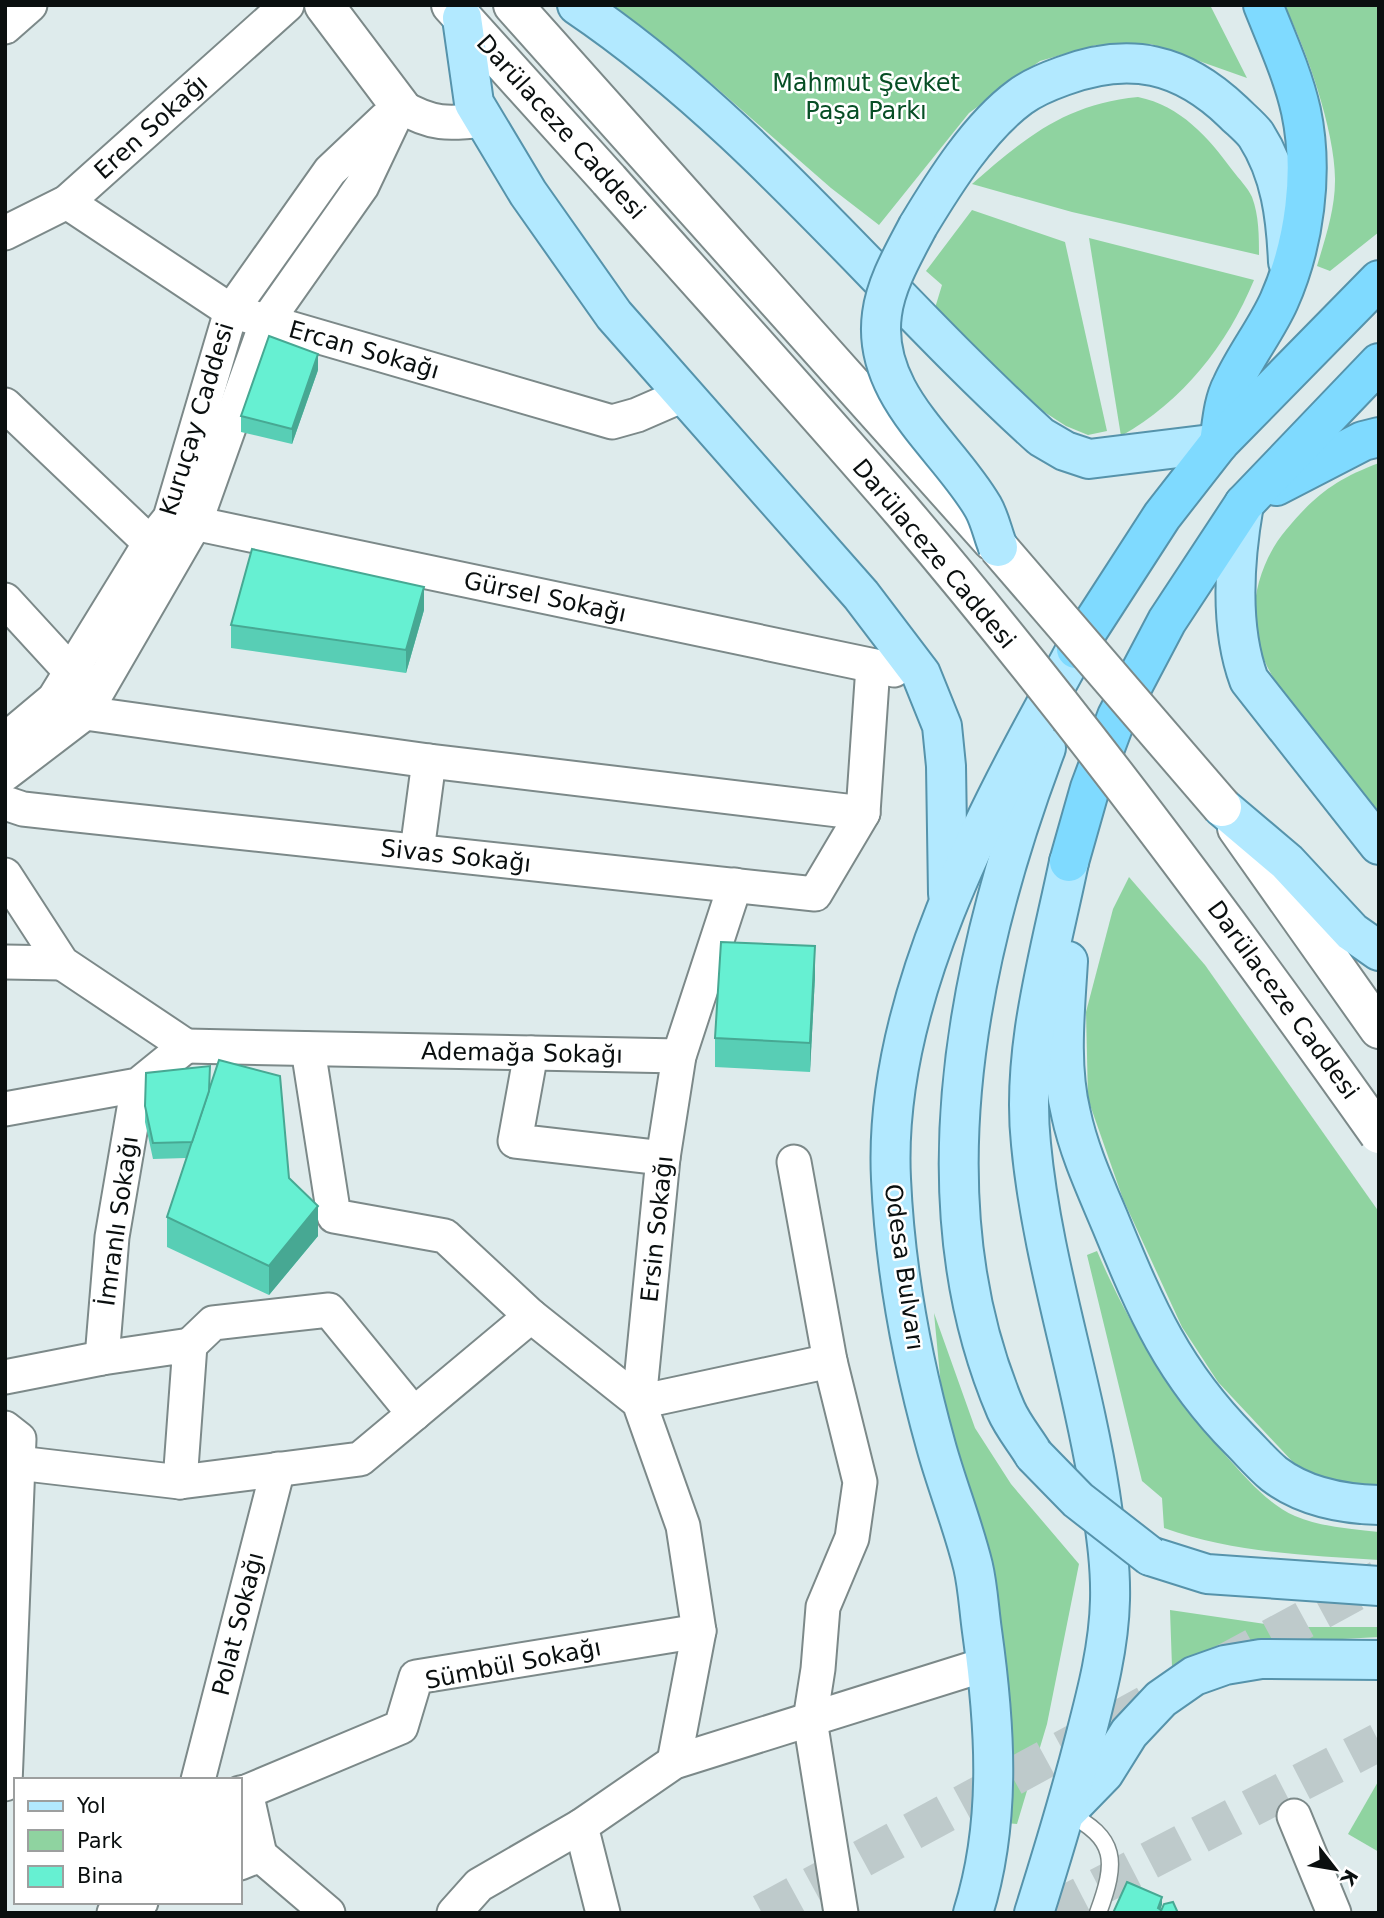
<svg xmlns="http://www.w3.org/2000/svg" width="1384" height="1918" viewBox="0 0 1384 1918" font-family="'DejaVu Sans',sans-serif">
	<rect width="100%" height="100%" fill="#deebec"/>
	<g fill="#8fd3a0">
		<polygon points="611,5 1210,5 1247,78 1151,44 1096,45 1040,61 969,113 879,225 831,188 711,83"/>
		<path d="M1284,5H1379V232L1330,271L1317,266C1325,239 1335,210 1335,181C1336,134 1306,47 1284,5Z"/>
		<path d="M1138,97C1181,106 1208,137 1233,171C1239,179 1248,188 1252,197C1259,215 1259,237 1259,255L1072,212L972,184C1025,138 1065,104 1138,97Z"/>
		<polygon points="972,210 1065,242 1107,431 1088,435 1066,426 1015,393 935,308 942,285 926,271"/>
		<path d="M1089,238L1254,280C1227,345 1183,401 1121,436Z"/>
		<path d="M1379,463V820C1344,775 1270,692 1257,640C1248,603 1262,558 1286,530C1315,495 1336,479 1379,463Z"/>
		<polygon points="1129,877 1205,965 1379,1212 1379,1489 1342,1491 1305,1475 1218,1382 1182,1327 1123,1199 1088,1099 1086,1012 1113,909"/>
		<path d="M1097,1251C1130,1328 1172,1394 1227,1457C1246,1478 1269,1505 1295,1516C1321,1527 1351,1529 1379,1532V1560C1305,1555 1234,1553 1164,1528L1162,1498L1142,1481L1087,1255Z"/>
		<polygon points="934,1313 975,1428 1011,1484 1079,1564 1047,1724 1017,1824 1006,1823 1013,1749 995,1595 972,1495 942,1397"/>
		<polygon points="1170,1610 1286,1627 1379,1627 1379,1637 1251,1644 1172,1667"/>
		<polygon points="1379,1780 1379,1852 1348,1834"/>
	</g>
	<g fill="none" stroke-linecap="round" stroke-linejoin="round">
		<g stroke="#becacb" stroke-width="38" stroke-dasharray="38 19" stroke-linecap="butt">
			<polyline points="1221,1665 1379,1579"/>
			<polyline points="762,1913 1158,1698"/>
			<polyline points="1048,1913 1379,1742"/>
		</g>
		<g stroke="#7c8989" stroke-width="19">
			<path id="lane" d="M1066,1812C1118,1839 1117,1861 1098,1913"/>
		</g>
		<g stroke="#7c8989" stroke-width="37">
			<g id="street">
				<polyline points="5,27 30,5"/>
				<path d="M400,106C432,125 448,124 484,120"/>
				<polyline points="67,202 231,311 612,422 637,415 683,395"/>
				<polyline points="5,233 67,202 287,5"/>
				<polyline points="5,405 150,543 170,554"/>
				<polyline points="170,518 894,670"/>
				<polyline points="5,600 72,673 92,683"/>
				<polyline points="54,699 85,713 429,761 863,813 873,666"/>
				<polyline points="5,740 54,699 150,543 170,518 231,311 330,171 385,119"/>
				<polyline points="5,774 85,713 195,523 267,321 362,186 400,106"/>
				<polyline points="5,803 23,809 68,814 815,894 863,813"/>
				<polyline points="417,851 429,761"/>
				<polyline points="5,875 62,963 186,1046"/>
				<polyline points="735,885 679,1056 663,1158 639,1402 830,1361"/>
				<polyline points="5,962 62,963"/>
				<polyline points="186,1046 679,1056"/>
				<polyline points="308,1049 334,1216 445,1236 531,1316"/>
				<polyline points="531,1053 515,1141 663,1158"/>
				<polyline points="5,1109 138,1085 186,1046"/>
				<polyline points="794,1162 830,1361 860,1482 852,1538 823,1607 818,1669 810,1720 841,1913"/>
				<polyline points="190,1345 213,1323 329,1310 414,1414"/>
				<polyline points="102,1358 112,1237 138,1085"/>
				<polyline points="5,1377 102,1358 190,1345 180,1482"/>
				<polyline points="5,1428 19,1439 5,1784"/>
				<polyline points="18,1463 180,1482 360,1459 531,1316 639,1402 683,1526 699,1631 674,1762"/>
				<polyline points="198,1780 278,1469"/>
				<polyline points="246,1792 401,1727 416,1677 699,1631"/>
				<polyline points="240,1793 246,1792 260,1855"/>
				<polyline points="1294,1816 1334,1913"/>
				<polyline points="240,1863 260,1855 328,1913"/>
				<polyline points="114,1913 141,1902"/>
				<polyline points="454,1913 479,1885 581,1826"/>
				<polyline points="603,1913 581,1826 674,1762 987,1664"/>
			</g>
		</g>
		<g stroke="#7c8989" stroke-width="42">
			<g id="secondary">
				<polyline points="324,5 400,106"/>
				<polyline points="451,5 609,180"/>
				<polyline points="513,5 992,541"/>
				<polyline points="1237,828 1379,1029"/>
			</g>
		</g>
		<g stroke="#5693ab" stroke-width="42">
			<g id="primary">
				<path d="M577,5C753,124 884,295 1041,437L1065,451L1089,459L1219,443"/>
				<polyline points="462,18 474,103 528,193 614,315 861,595 921,674 942,726 946,766 948,894"/>
				<path d="M918,226C944,183 979,127 1020,97C1032,88 1049,81 1063,76C1130,51 1182,63 1233,112C1241,120 1250,127 1256,135C1281,174 1286,217 1288,262"/>
				<path d="M1244,504C1234,561 1229,626 1249,680L1379,845"/>
				<polyline points="1222,807 1287,862 1352,932 1379,951"/>
				<path d="M1068,961C1065,1011 1059,1065 1071,1114C1079,1152 1096,1188 1111,1224C1147,1311 1173,1372 1240,1440C1251,1451 1262,1464 1274,1474C1304,1497 1342,1504 1379,1505"/>
				<path d="M1034,1455C1025,1440 1013,1426 1006,1410C916,1200 969,952 1046,748"/>
				<polyline points="1150,1556 1207,1574 1379,1586"/>
				<polyline points="1067,1811 1104,1773 1129,1733 1161,1699 1194,1676 1225,1665 1261,1659 1379,1660"/>
				<path d="M973,1913C1002,1821 995,1724 982,1631C979,1610 978,1587 973,1566C963,1525 947,1486 936,1446C912,1360 895,1268 891,1179C882,997 991,804 1076,649"/>
				<path d="M1034,1913C1052,1856 1069,1800 1084,1742C1096,1696 1109,1648 1110,1600C1111,1564 1105,1528 1100,1493C1082,1376 1042,1262 1031,1144C1021,1050 1050,954 1069,862"/>
			</g>
		</g>
		<g stroke="#5693ab" stroke-width="42">
			<g id="highway">
				<path d="M1219,443C1222,424 1223,402 1232,385C1245,356 1266,330 1279,301C1304,245 1314,172 1301,111C1293,75 1277,40 1263,5"/>
				<polyline points="1276,486 1363,441 1379,437"/>
				<polyline points="1076,649 1162,516 1219,443 1379,280"/>
				<polyline points="1069,862 1090,788 1117,716 1167,621 1244,504 1379,363"/>
			</g>
		</g>
		<use href="#lane" stroke="#fff" stroke-width="16"/>
		<use href="#street" stroke="#fff" stroke-width="33"/>
		<use href="#secondary" stroke="#fff" stroke-width="38"/>
		<use href="#primary" stroke="#b2e9ff" stroke-width="38"/>
		<use href="#highway" stroke="#7fdaff" stroke-width="38"/>
		<g stroke="#7c8989" stroke-width="42" stroke-linecap="butt">
			<g id="secondary-bridge">
				<path d="M609,180C707,291 807,400 903,512C1072,711 1228,921 1379,1134"/>
				<polyline points="998,547 1222,807"/>
			</g>
		</g>
		<g stroke="#5693ab" stroke-width="42" stroke-linecap="butt">
			<g id="primary-bridge">
				<path d="M918,226C904,253 886,283 882,314C871,395 948,446 983,507C990,519 993,535 998,547"/>
				<polyline points="1034,1455 1078,1500 1150,1556"/>
			</g>
		</g>
		<use href="#secondary-bridge" stroke="#fff" stroke-width="38"/>
		<use href="#primary-bridge" stroke="#b2e9ff" stroke-width="38"/>
	</g>
	<g fill="#58ceb5">
		<polygon points="318,370 292,444 241,432 241,416"/>
		<polygon points="424,610 406,673 231,648 231,625"/>
		<polygon points="815,976 810,1072 715,1067 715,1038"/>
		<polygon points="146,1073 210,1088 289,1178 318,1236 269,1295 167,1247 167,1217 186,1158 153,1159 145,1122"/>
	</g>
	<g fill="#47a893">
		<polygon points="318,354 318,370 292,444 292,429"/>
		<polygon points="424,587 424,610 406,673 406,650"/>
		<polygon points="815,946 815,976 810,1072 810,1043"/>
		<polygon points="318,1206 318,1236 269,1295 269,1266"/>
		<polygon points="1162,1897 1162,1905 1159,1913 1158,1908"/>
	</g>
	<g fill="#66f0d2" stroke="#47a893" stroke-width="2">
		<polygon points="269,336 318,354 292,429 241,416"/>
		<polygon points="252,549 424,587 406,650 231,625"/>
		<polygon points="721,942 815,946 810,1043 715,1038"/>
		<polygon points="219,1060 280,1076 289,1178 318,1206 269,1266 167,1217"/>
		<polygon points="210,1066 209,1091 192,1142 153,1143 145,1106 146,1073"/>
		<polygon points="1127,1882 1162,1897 1158,1908 1161,1910 1160,1913 1113,1913"/>
		<polygon points="1173,1902 1178,1913 1160,1913 1164,1904"/>
	</g>
	<g text-anchor="middle" dominant-baseline="central" stroke-width="5" stroke-linejoin="round" paint-order="stroke">
		<g font-size="24" fill="#074e25" stroke="#fff">
			<text x="866" y="83">Mahmut Şevket<tspan x="866" dy="28">Paşa Parkı</tspan></text>
		</g>
		<g font-size="24" fill="#0a0f0f" stroke="#fff">
			<text transform="translate(151 127) rotate(-42)">Eren Sokağı</text>
			<text transform="translate(561 127) rotate(48)">Darülaceze Caddesi</text>
			<text transform="translate(364 350) rotate(16)">Ercan Sokağı</text>
			<text transform="translate(197 419) rotate(-73)">Kuruçay Caddesi</text>
			<text transform="translate(934 554) rotate(50)">Darülaceze Caddesi</text>
			<text transform="translate(545 597) rotate(12)">Gürsel Sokağı</text>
			<text transform="translate(456 856) rotate(6)">Sivas Sokağı</text>
			<text transform="translate(1283 1000) rotate(54)">Darülaceze Caddesi</text>
			<text transform="translate(522 1053) rotate(1)">Ademağa Sokağı</text>
			<text transform="translate(118 1221) rotate(-82)">İmranlı Sokağı</text>
			<text transform="translate(657 1229) rotate(-84)">Ersin Sokağı</text>
			<text transform="translate(904 1267) rotate(82)">Odesa Bulvarı</text>
			<text transform="translate(238 1624) rotate(-76)">Polat Sokağı</text>
			<text transform="translate(513 1664) rotate(-11)">Sümbül Sokağı</text>
		</g>
	</g>
	<rect width="1384" height="1918" fill="none" stroke="#0a0f0f" stroke-width="14"/>
	<rect x="14" y="1778" width="228" height="126" fill="#ffffff" stroke="#9d9f9f" stroke-width="2"/>
	<rect x="28" y="1801" width="35" height="10" fill="#b2e9ff" stroke="#9d9f9f" stroke-width="2"/>
	<text x="77" y="1813" font-size="21" fill="#0a0f0f">Yol</text>
	<rect x="28" y="1830" width="35" height="21" fill="#8fd3a0" stroke="#9d9f9f" stroke-width="2"/>
	<text x="77" y="1848" font-size="21" fill="#0a0f0f">Park</text>
	<rect x="28" y="1866" width="35" height="21" fill="#66f0d2" stroke="#9d9f9f" stroke-width="2"/>
	<text x="77" y="1883" font-size="21" fill="#0a0f0f">Bina</text>
	<g transform="translate(1335 1869) rotate(121)" stroke="#ffffff" stroke-width="5" paint-order="stroke">
	<path d="M0-5L12 26L0 18L-12 26Z" fill="#0a0f0f"/>
	<text y="-10" font-size="19" font-weight="bold" text-anchor="middle" fill="#0a0f0f">K</text>
	</g>
</svg>
